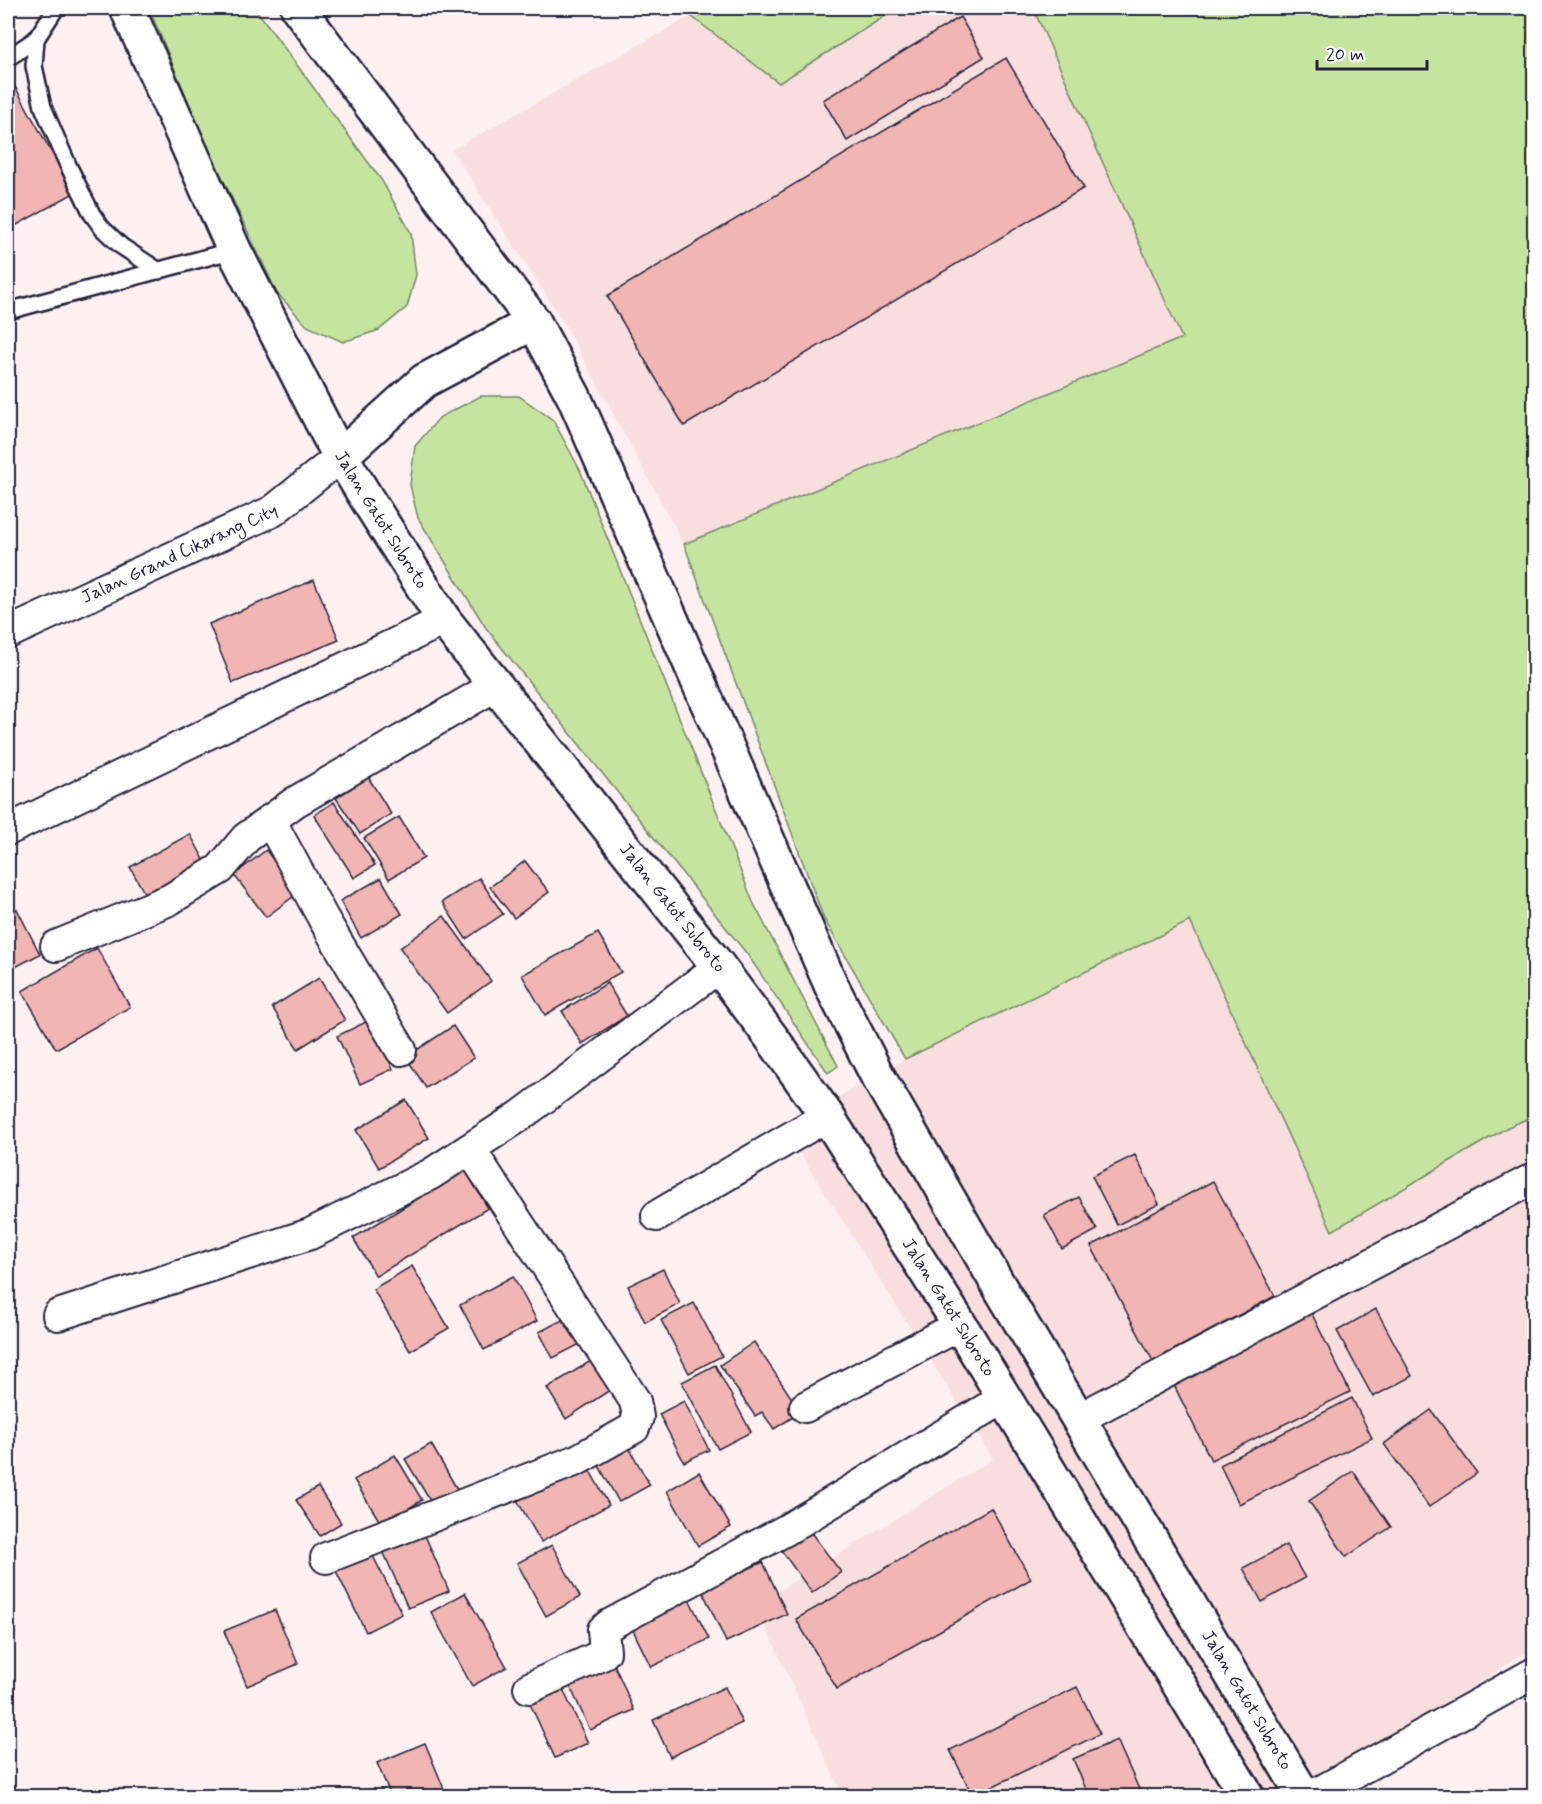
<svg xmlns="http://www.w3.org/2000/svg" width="1542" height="1804" viewBox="0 0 1542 1804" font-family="Mynerve,sans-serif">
	<rect width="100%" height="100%" fill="#fcf0f0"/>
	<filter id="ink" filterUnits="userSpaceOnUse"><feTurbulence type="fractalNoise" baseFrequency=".0167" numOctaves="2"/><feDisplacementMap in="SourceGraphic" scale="12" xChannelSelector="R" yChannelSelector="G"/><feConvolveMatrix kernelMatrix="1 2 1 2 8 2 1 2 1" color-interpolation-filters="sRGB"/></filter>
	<g filter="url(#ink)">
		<g fill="#f9dede">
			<polygon points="898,8 1033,8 1183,338 684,544 563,321 452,150 691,16 779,83"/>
			<polygon points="1190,921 1332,1231 1508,1127 1534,1116 1534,1647 1323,1782 1332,1796 843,1796 756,1605 993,1459 784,1128 905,1059"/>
		</g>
		<g fill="#c5e59e" stroke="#74846c" stroke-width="1.5">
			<polygon points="149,8 255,8 382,181 411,233 416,275 407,307 379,330 343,342 307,326 277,293 204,139"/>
			<polygon points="688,8 898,8 779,83 691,16"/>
			<polygon points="1033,8 1534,8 1534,1116 1508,1127 1332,1231 1190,921 905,1059 824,919 684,544 1182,338"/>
			<polygon points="481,396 519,396 553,420 580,470 753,902 838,1066 828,1073 747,954 486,628 418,518 410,485 415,446 440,417"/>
		</g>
		<g fill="#f1b5b3" stroke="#22223b" stroke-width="1.5">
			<polygon points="960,17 984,57 847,141 823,100"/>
			<polygon points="1006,58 1084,188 684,426 607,296"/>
			<polygon points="8,74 74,193 8,230"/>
			<polygon points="314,580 339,640 233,683 209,624"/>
			<polygon points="368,777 391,814 360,834 336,798"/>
			<polygon points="334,802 375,865 354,878 314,815"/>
			<polygon points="399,817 424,858 389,879 364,838"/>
			<polygon points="190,834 207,865 147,898 130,867"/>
			<polygon points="266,850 298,893 266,917 234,875"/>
			<polygon points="525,861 549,892 514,918 490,887"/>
			<polygon points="381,878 402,914 361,938 340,901"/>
			<polygon points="479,878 503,914 466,939 442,902"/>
			<polygon points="17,909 40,954 8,971 8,914"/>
			<polygon points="444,916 491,981 447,1013 400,948"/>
			<polygon points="598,933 621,972 545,1015 522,975"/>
			<polygon points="97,948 130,1007 56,1049 22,991"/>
			<polygon points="319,978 345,1020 298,1049 272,1007"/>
			<polygon points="607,983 627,1016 582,1044 562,1011"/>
			<polygon points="370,1020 393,1069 360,1084 337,1036"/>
			<polygon points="453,1026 474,1058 426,1088 406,1057"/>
			<polygon points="406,1100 429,1138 379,1168 356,1130"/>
			<polygon points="1135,1155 1159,1204 1117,1225 1092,1176"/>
			<polygon points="465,1170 488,1208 376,1276 353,1238"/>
			<polygon points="1213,1181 1275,1296 1153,1361 1091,1246"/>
			<polygon points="1079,1197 1097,1230 1062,1249 1044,1215"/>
			<polygon points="412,1266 449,1328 410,1351 373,1289"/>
			<polygon points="663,1269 680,1304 645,1322 628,1286"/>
			<polygon points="513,1276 537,1321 484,1350 460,1305"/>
			<polygon points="694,1303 722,1356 689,1373 661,1320"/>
			<polygon points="1309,1308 1350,1392 1211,1460 1170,1377"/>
			<polygon points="1376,1309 1412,1376 1373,1397 1337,1331"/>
			<polygon points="570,1316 584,1342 553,1358 539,1332"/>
			<polygon points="754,1342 801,1412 774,1429 762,1412 755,1416 720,1365"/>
			<polygon points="594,1359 613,1388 566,1419 547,1388"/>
			<polygon points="715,1365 751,1432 718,1449 682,1382"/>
			<polygon points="1352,1398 1372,1438 1239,1504 1220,1465"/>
			<polygon points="684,1401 709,1450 684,1462 659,1414"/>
			<polygon points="1431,1410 1477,1473 1429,1507 1384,1444"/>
			<polygon points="624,1439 650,1485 619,1502 593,1455"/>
			<polygon points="431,1444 457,1489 432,1504 405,1459"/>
			<polygon points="395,1455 422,1500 382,1525 354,1480"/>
			<polygon points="585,1462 609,1505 541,1542 517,1500"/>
			<polygon points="1353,1471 1391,1527 1346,1557 1309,1501"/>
			<polygon points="699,1472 731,1527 698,1546 667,1491"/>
			<polygon points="318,1487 341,1523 320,1536 296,1500"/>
			<polygon points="991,1508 1031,1579 837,1689 796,1619"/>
			<polygon points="809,1530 841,1572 812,1593 781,1550"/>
			<polygon points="424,1533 449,1591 408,1608 383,1551"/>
			<polygon points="552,1545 580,1597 546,1616 517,1563"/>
			<polygon points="1286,1545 1305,1578 1262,1602 1243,1568"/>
			<polygon points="371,1552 402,1614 366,1632 335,1569"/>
			<polygon points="763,1562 787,1614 726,1642 702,1590"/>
			<polygon points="465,1593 507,1667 472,1686 431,1612"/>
			<polygon points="689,1599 709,1639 651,1667 632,1628"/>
			<polygon points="275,1610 298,1664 247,1686 224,1631"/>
			<polygon points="614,1664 634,1710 590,1730 569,1684"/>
			<polygon points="559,1681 588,1743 555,1758 526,1695"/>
			<polygon points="725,1687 742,1723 670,1757 653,1720"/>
			<polygon points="1077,1687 1100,1734 973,1796 950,1750"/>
			<polygon points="1117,1740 1142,1796 1089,1796 1073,1759"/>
			<polygon points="425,1743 447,1796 391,1796 377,1763"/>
		</g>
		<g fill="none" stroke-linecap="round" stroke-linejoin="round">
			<g stroke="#22223b" stroke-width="20">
				<g id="lane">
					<polyline points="56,8 36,39 34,66 43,107 68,165 92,214 102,228 121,246 159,271"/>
					<polyline points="8,58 36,39"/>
					<polyline points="8,311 234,250"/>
				</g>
			</g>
			<g stroke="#22223b" stroke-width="34">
				<g id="street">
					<path id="s1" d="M8,633L273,511L341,456"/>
					<polyline points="270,820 323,918 401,1050"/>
					<polyline points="8,830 444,620"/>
					<polyline points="56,946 169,900 220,869 246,838 295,802 495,686"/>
					<polyline points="657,1216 827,1116"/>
					<polyline points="58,1315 310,1234 431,1174 520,1116 719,967"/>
					<polyline points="805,1407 960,1325"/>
					<polyline points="1078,1419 1534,1178"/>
					<polyline points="326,1558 577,1460 634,1428 638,1417 635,1401 470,1149"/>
					<polyline points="529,1688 602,1655 605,1652 603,1630 609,1625 786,1530 1004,1398"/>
					<polyline points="1312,1796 1534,1673"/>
				</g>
			</g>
			<g stroke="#22223b" stroke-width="38">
				<g id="highway">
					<path id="s2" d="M127,8L234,250L330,438L367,499L444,620L719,967L771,1037L827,1116L960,1325L1247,1796"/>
					<path id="s3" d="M298,8L534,322L574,397L831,985L877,1075L999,1286L1304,1796"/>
					<polyline points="341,456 424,381 534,322"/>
				</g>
			</g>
			<use href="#lane" stroke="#fff" stroke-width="15"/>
			<use href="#street" stroke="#fff" stroke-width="30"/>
			<use href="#highway" stroke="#fff" stroke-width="33"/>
		</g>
	</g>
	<g text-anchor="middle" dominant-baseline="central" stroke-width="6" stroke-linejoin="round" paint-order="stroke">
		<g font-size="18" fill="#22223b" stroke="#fff">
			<text stroke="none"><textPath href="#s2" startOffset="572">Jalan Gatot Subroto</textPath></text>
			<text stroke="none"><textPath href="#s1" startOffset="189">Jalan Grand Cikarang City</textPath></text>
			<text stroke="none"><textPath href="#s2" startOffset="1058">Jalan Gatot Subroto</textPath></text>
			<text stroke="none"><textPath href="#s2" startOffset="1544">Jalan Gatot Subroto</textPath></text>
			<text stroke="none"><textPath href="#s3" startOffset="1947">Jalan Gatot Subroto</textPath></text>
		</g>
	</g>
	<rect width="1542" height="1804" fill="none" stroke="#fff" stroke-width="30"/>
	<rect x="15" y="15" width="1512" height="1774" fill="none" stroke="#22223b" stroke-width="2" filter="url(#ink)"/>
	<path d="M1317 60v9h110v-9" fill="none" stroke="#22223b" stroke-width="3"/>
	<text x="1326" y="60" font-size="18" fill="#22223b" stroke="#ffffff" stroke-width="4.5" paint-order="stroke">20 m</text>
</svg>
